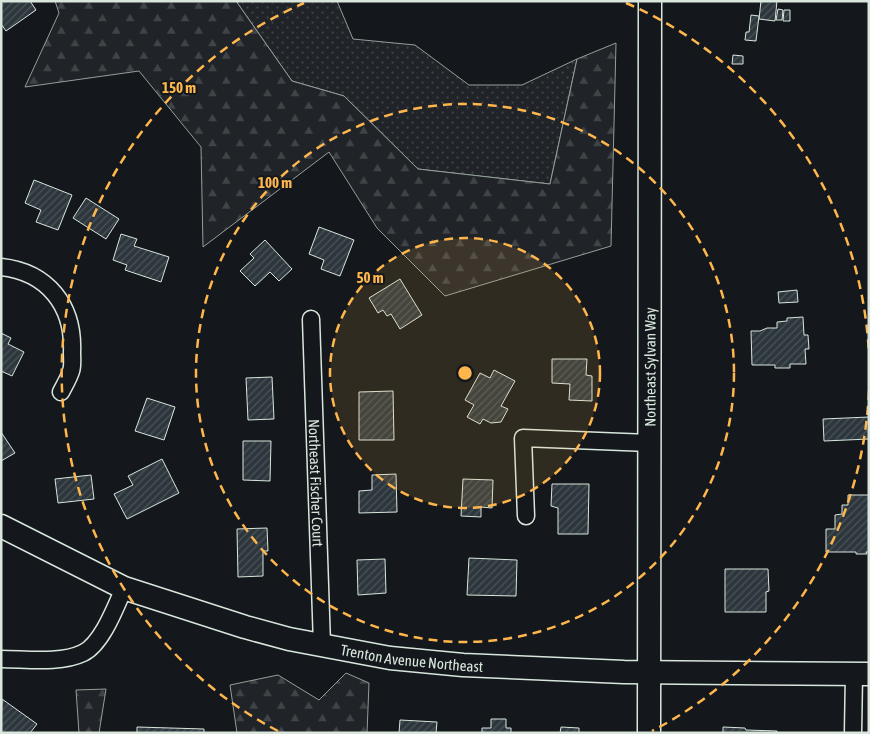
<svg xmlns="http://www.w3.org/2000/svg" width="870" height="734" viewBox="0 0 870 734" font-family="'Asap Condensed',sans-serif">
	<defs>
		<pattern id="grass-dots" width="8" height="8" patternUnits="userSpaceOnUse" patternTransform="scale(1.25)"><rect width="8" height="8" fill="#202428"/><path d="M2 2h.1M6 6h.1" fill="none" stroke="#404447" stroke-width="1.8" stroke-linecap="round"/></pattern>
		<pattern id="forest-firs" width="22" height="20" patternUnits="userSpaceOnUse" patternTransform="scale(1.25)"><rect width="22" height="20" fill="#202428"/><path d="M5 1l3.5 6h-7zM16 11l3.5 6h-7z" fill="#404447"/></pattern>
		<pattern id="building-hatch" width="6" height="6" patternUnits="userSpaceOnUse" patternTransform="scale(1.25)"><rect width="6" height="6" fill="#2c363c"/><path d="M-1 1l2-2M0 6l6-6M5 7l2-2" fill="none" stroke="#4a5358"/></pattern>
	</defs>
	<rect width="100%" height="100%" fill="#14181c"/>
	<polygon fill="url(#grass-dots)" stroke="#939e99" points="236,1 337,1 353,39 415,45 469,85 522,85 577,59 550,184 418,169 344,96 292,81"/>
	<g fill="url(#forest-firs)" stroke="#939e99">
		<polygon points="55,1 236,1 292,81 344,96 418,169 550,184 577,59 616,43 611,246 445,296 377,228 329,152 203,247 201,147 139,71 25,87 59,13"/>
		<polygon points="346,673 369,683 367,733 237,733 230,685 278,675 319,700"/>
		<polygon points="106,689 99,733 79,733 76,690"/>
	</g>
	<g fill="url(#building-hatch)" stroke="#d8e6dc">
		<polygon points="1,1 30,1 36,10 6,31 1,24"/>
		<polygon points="761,1 777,1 775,21 759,19"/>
		<polygon points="778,9 783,10 782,20 776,20"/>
		<polygon points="784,10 790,10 790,21 783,21"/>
		<polygon points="751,15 759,16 756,41 745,40 746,32 749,32"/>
		<polygon points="733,55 743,56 743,64 732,64"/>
		<polygon points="34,180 72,195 58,230 36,222 41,210 25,203"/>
		<polygon points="86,198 119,219 106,239 73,218"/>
		<polygon points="319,227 354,240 340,276 321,269 324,260 309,254"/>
		<polygon points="121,234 137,239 134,246 169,257 161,282 125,270 127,265 113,260"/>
		<polygon points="265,240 292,269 279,281 270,272 255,286 240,271 254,258 250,254"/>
		<polygon points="400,279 422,315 400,329 391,314 387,316 383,310 378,313 369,298"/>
		<polygon points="797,290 798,302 779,303 778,292"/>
		<polygon points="803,317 804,335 808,335 809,349 805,349 806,364 790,364 790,368 775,368 775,365 752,365 751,331 760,331 767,328 777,328 777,322 787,321 787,318"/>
		<polygon points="1,333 11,338 8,344 24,352 12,376 1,371"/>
		<polygon points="552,359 587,359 586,375 592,376 592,401 569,400 570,384 552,383"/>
		<polygon points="494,370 515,381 501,406 508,409 501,422 491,423 483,419 480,424 467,417 474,405 465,400 480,373 490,378"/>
		<polygon points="272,377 274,419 248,420 246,378"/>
		<polygon points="393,391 394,440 359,440 359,392"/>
		<polygon points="147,398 175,407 164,440 135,431"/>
		<polygon points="869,417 869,439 824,441 823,419"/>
		<polygon points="1,432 15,453 1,461"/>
		<polygon points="243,441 271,441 270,481 243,480"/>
		<polygon points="162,459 179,493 127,519 114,494 133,485 128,476"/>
		<polygon points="396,474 397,512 359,513 359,491 372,490 372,475"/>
		<polygon points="91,475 94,499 58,503 55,479"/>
		<polygon points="463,479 493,480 492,508 481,507 481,517 461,516"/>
		<polygon points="552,484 589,484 588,534 558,534 558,508 551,506"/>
		<polygon points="848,495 869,495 869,552 866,552 867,554 856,554 856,552 826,552 826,529 835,529 835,515 842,514 842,505 848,505"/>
		<polygon points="267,528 268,551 263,551 263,576 238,577 237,529"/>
		<polygon points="469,558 517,560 516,596 467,595"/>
		<polygon points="385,559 386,593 358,595 357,560"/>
		<polygon points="725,569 768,569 769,591 766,592 766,612 725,612"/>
		<polygon points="2,699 37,724 30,733 1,733"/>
		<polygon points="491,719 506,719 506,728 511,728 511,733 482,733 482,728 491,728"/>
		<polygon points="400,720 437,722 436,733 399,733"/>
		<polygon points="137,727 204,729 204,733 137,733"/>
		<polygon points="561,727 579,728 579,733 560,733"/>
		<polygon points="723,727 745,728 746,730 777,731 777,733 723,733"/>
	</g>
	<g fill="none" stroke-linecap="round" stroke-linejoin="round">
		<g stroke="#d8e6dc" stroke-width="19">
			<g id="street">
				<path d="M1,267C48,272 74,306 72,352C72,358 73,366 71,371C69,378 64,386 61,392"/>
				<path id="s1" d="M311,319L322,645"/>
				<polyline points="526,516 523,438 649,443"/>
				<path d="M1,659C26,659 60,664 83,653C102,644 116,606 124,588"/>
				<polyline points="853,733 854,674"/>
			</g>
		</g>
		<g stroke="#d8e6dc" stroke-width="25">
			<g id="secondary">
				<path id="s2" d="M1,526L124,588L245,627L289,639L390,658L463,665L624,672L869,674"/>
				<path id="s3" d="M649,733L650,1"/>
			</g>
		</g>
		<use href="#street" stroke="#14181c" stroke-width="16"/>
		<use href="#secondary" stroke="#14181c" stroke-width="22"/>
	</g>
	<circle cx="465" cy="373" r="135" fill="#ffb74d" fill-opacity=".12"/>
	<g fill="none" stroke="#ffb74d" stroke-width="2.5" stroke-dasharray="9 6">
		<circle cx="465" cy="373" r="135"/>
		<circle cx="465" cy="373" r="269"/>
		<path d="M869 391A404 404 0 0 1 652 731M278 731A404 404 0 0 1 304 3M626 3A404 404 0 0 1 869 355"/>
	</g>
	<g text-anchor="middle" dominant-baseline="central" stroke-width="4" stroke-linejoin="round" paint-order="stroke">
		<g font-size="15" fill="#d8e6dc" stroke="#14181c">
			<text stroke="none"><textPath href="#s3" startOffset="366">Northeast Sylvan Way</textPath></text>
			<text stroke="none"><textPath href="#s1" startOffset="164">Northeast Fischer Court</textPath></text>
			<text stroke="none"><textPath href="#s2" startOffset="435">Trenton Avenue Northeast</textPath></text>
		</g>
	</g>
	<circle cx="465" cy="373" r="8" fill="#ffb74d" stroke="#14181c" stroke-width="2.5"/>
	<g font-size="15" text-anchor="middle" font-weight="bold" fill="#ffb74d" stroke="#14181c" stroke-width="4" stroke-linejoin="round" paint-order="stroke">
		<text x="179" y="93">150 m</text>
		<text x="275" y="188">100 m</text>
		<text x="370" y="283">50 m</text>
	</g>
	<rect width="870" height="734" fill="none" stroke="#d8e6dc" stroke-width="5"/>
</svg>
